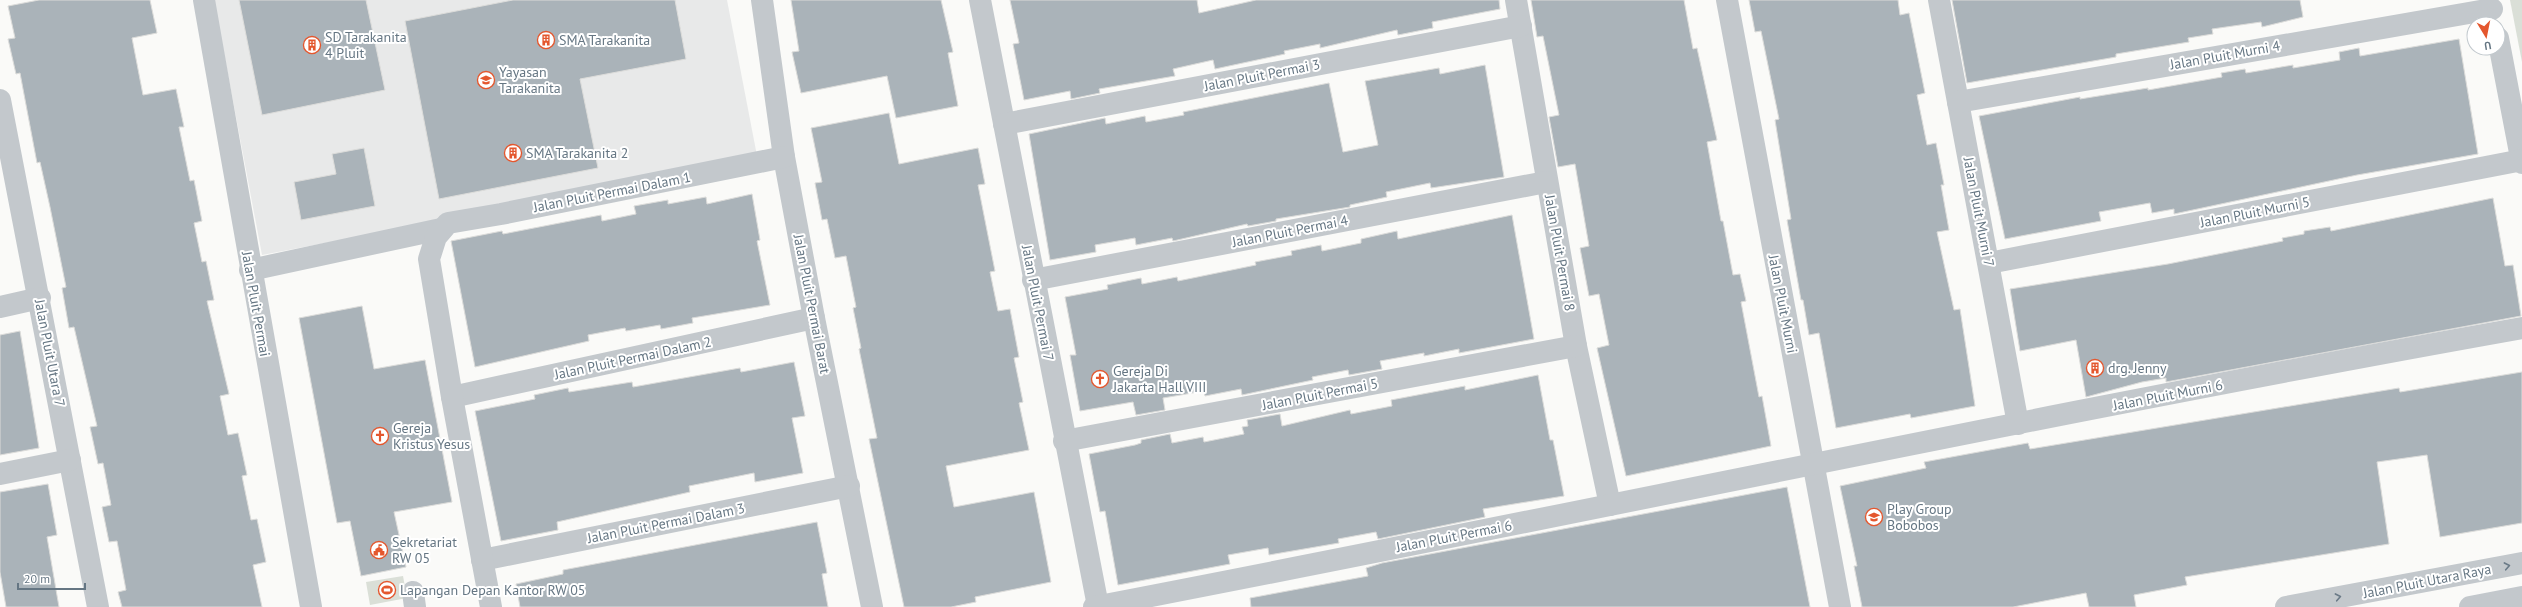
<svg xmlns="http://www.w3.org/2000/svg" width="2522" height="607" viewBox="0 0 2522 607" font-family="'PT Sans',sans-serif">
	<rect width="100%" height="100%" fill="#fafaf8"/>
	<polygon fill="#e8e9e9" points="214,0 727,0 758,161 262,255"/>
	<g fill="#dadfd7">
		<polygon points="2510,0 2522,0 2522,62"/>
		<polygon points="403,576 407,598 370,605 366,582"/>
	</g>
	<g fill="#aab3b9" stroke="#dcdcda">
		<polygon points="39,0 150,0 157,33 132,38 143,95 176,89 184,127 179,127 190,181 194,180 202,221 194,223 202,262 206,261 214,300 207,301 229,394 220,396 228,435 238,433 247,475 242,476 251,520 257,519 266,562 253,565 262,607 122,607 118,592 126,590 117,541 109,542 102,507 111,505 103,463 98,464 90,427 97,426 74,327 69,328 62,288 66,287 50,207 40,162 37,163 20,73 16,74 8,39 15,38 8,6"/>
		<polygon points="239,0 366,0 385,90 262,115"/>
		<polygon points="513,0 675,0 686,59 580,79 598,168 439,199 405,21"/>
		<polygon points="791,0 941,0 953,52 948,53 958,106 896,118 887,76 801,93 792,52 799,51"/>
		<polygon points="1010,0 1197,0 1199,13 1256,0 1499,0 1500,9 1432,22 1433,28 1398,35 1397,30 1320,48 1320,44 1284,51 1285,54 1215,69 1213,60 1173,69 1175,76 1099,89 1100,93 1071,99 1070,91 1024,100 1013,44 1019,43"/>
		<polygon points="1531,0 1684,0 1693,49 1697,48 1717,140 1707,142 1721,221 1723,221 1733,275 1740,274 1746,301 1741,302 1759,397 1762,396 1771,446 1626,476 1597,348 1609,345 1599,294 1589,296 1580,248 1589,246 1575,164 1558,167 1549,117 1559,115 1543,36 1537,37"/>
		<polygon points="1749,0 1898,0 1900,15 1909,13 1925,93 1917,95 1927,145 1936,143 1944,185 1941,185 1949,230 1937,232 1954,310 1960,309 1975,406 1911,418 1910,414 1836,428 1819,333 1809,335 1803,300 1801,300 1787,220 1791,219 1775,120 1779,119 1761,31 1755,32"/>
		<polygon points="1952,0 2300,0 2303,17 2262,27 2261,22 2212,29 2213,34 2188,38 2189,42 2116,54 2116,57 1967,83"/>
		<polygon points="2459,39 2478,154 2357,175 2174,214 2174,209 2152,213 2150,203 2099,212 2101,221 2005,239 1979,116 2080,97 2080,99 2148,88 2148,90 2222,77 2221,73 2245,69 2246,73 2293,65 2293,68 2340,60 2339,52 2359,48 2360,56"/>
		<polygon points="1485,65 1504,177 1431,188 1430,183 1386,192 1387,197 1350,205 1350,207 1276,219 1276,221 1248,226 1247,224 1173,241 1172,238 1136,245 1135,238 1095,245 1096,252 1050,260 1029,134 1105,118 1106,124 1145,116 1146,122 1184,115 1183,112 1329,83 1343,152 1378,145 1365,81 1439,68 1440,74"/>
		<polygon points="889,113 899,164 978,148 985,184 978,185 995,271 990,272 998,311 1010,309 1019,357 1014,358 1023,402 1019,403 1029,450 946,466 954,507 1034,492 1051,582 975,597 976,602 951,607 904,607 869,439 877,438 859,349 861,348 853,308 856,307 846,256 835,258 827,219 822,220 815,183 822,182 811,128"/>
		<polygon points="364,148 375,206 301,220 294,182 336,174 332,154"/>
		<polygon points="752,194 760,240 757,241 770,305 692,318 693,323 661,329 660,325 626,331 625,328 588,335 589,341 475,367 451,241 502,231 503,234 601,215 602,221 636,214 634,206 668,200 668,204 706,197 707,204"/>
		<polygon points="2493,198 2505,266 2513,265 2521,316 2166,382 2166,378 2142,382 2086,397 2076,340 2020,351 2010,289 2168,264 2283,241 2282,238 2304,234 2304,231 2330,227 2331,231"/>
		<polygon points="1512,215 1534,339 1459,353 1459,349 1424,356 1424,353 1380,361 1382,369 1349,375 1348,370 1312,377 1313,380 1242,395 1241,389 1205,396 1204,391 1163,398 1165,410 1136,415 1133,402 1080,411 1070,355 1076,355 1065,297 1108,289 1107,285 1141,278 1142,284 1177,277 1178,281 1256,265 1255,262 1292,255 1291,251 1321,245 1322,251 1361,243 1361,239 1397,231 1398,239"/>
		<polygon points="362,306 374,369 425,360 452,502 394,512 406,567 361,576 350,521 337,523 299,318"/>
		<polygon points="20,331 39,448 0,455 0,335"/>
		<polygon points="794,362 805,416 792,418 803,473 755,482 754,473 689,486 690,492 557,522 558,530 501,541 475,411 535,399 534,395 568,388 569,392 632,382 633,387 740,368 741,372"/>
		<polygon points="2522,372 2522,523 2440,537 2427,455 2377,462 2389,544 2185,577 2187,585 2134,595 2136,607 2089,607 2086,593 2013,607 1862,607 1854,566 1857,566 1840,486 1926,468 1924,462 2028,443 2030,449 2399,388 2400,392"/>
		<polygon points="1538,375 1550,440 1553,440 1564,496 1483,509 1485,517 1378,539 1376,532 1338,539 1339,543 1269,555 1268,548 1228,555 1230,564 1118,585 1105,511 1100,512 1089,454 1135,445 1141,443 1141,440 1170,434 1172,443 1203,437 1204,442 1244,434 1242,427 1248,426 1247,420 1280,414 1282,426 1350,410 1351,414 1392,406 1391,400 1465,386 1465,390"/>
		<polygon points="48,484 57,535 47,537 59,607 6,607 0,572 0,492"/>
		<polygon points="1787,487 1810,607 1251,607 1250,598 1368,576 1366,568 1382,563"/>
		<polygon points="817,522 827,573 822,574 828,607 520,607 516,584 563,574 563,570"/>
	</g>
	<g fill="none" stroke-linecap="round" stroke-linejoin="round">
		<g stroke="#c3c8cc" stroke-width="22">
			<polyline points="204,0 311,607"/>
			<polyline points="762,0 784,157 814,318 872,607"/>
			<polyline points="980,0 1098,606"/>
			<polyline points="1516,0 1576,346 1610,505"/>
			<polyline points="1727,0 1840,607"/>
			<polyline points="1939,0 2018,424"/>
			<polyline points="2498,38 2522,163"/>
			<polyline points="0,100 98,607"/>
			<polyline points="1958,102 2492,9"/>
			<polyline points="1004,124 1521,26"/>
			<polyline points="1989,263 2522,160"/>
			<polyline points="250,270 441,229"/>
			<polyline points="1033,280 1546,182"/>
			<polyline points="0,307 40,298"/>
			<polyline points="452,397 814,318"/>
			<polyline points="1064,441 1576,346"/>
			<polyline points="0,474 70,460"/>
			<polyline points="482,560 849,486"/>
			<polyline points="413,592 415,607"/>
			<polyline points="491,607 452,397 429,259 436,237 448,223 501,214 784,157"/>
			<path d="M1094,607C1570,516 2044,413 2522,328"/>
			<polyline points="2286,607 2522,563"/>
			<polyline points="2470,607 2522,597"/>
		</g>
	</g>
	<defs><path id="oneway-chevron" d="M-2-3.5L2.5 0L-2 3.5" fill="none" stroke-width="1.6" stroke-linecap="round" stroke-linejoin="round"/></defs>
	<g stroke="#6a7a87">
		<use href="#oneway-chevron" transform="translate(2507 566) rotate(-11)"/>
		<use href="#oneway-chevron" transform="translate(2338 597) rotate(-11)"/>
	</g>
	<defs>
		<g id="building-ring" transform="scale(0.9)"><circle r="9.5" fill="#fff" stroke="#e4572e" stroke-width="1.5"/><path d="M-4-6H4V6H1V3H-1V6H-4ZM-2.5-4.3h1.7v1.8h-1.7ZM.8-4.3h1.7v1.8H.8ZM-2.5-1h1.7V.8h-1.7ZM.8-1h1.7V.8H.8Z" fill="#e4572e"/></g>
		<g id="school-ring" transform="scale(0.9)"><circle r="9.5" fill="#fff" stroke="#e4572e" stroke-width="1.5"/><path d="M0-5L7-2L0 1L-7-2ZM-4 1L0 2.5L4 1V4Q0 6-4 4Z" fill="#e4572e"/></g>
		<g id="church-ring" transform="scale(0.9)"><circle r="9.5" fill="#fff" stroke="#e4572e" stroke-width="1.5"/><path d="M-1.2-6h2.4v3.5h3.3v2.4h-3.3V6h-2.4V-.1h-3.3v-2.4h3.3Z" fill="#e4572e"/></g>
		<g id="civic-ring" transform="scale(0.9)"><circle r="9.5" fill="#fff" stroke="#e4572e" stroke-width="1.5"/><path d="M-.6-6.5H3V-4.5H.6V-3L4-1V1h2V6H-6V1h2V-1L-.6-3ZM-1.2 2.5V6h2.4V2.5Z" fill="#e4572e"/></g>
		<g id="stadium-ring" transform="scale(0.9)"><circle r="9.5" fill="#fff" stroke="#e4572e" stroke-width="1.5"/><path d="M0-5a6.5 5 0 1 0 0 10a6.5 5 0 1 0 0-10ZM-3.5-1.8h7v3.6h-7Z" fill="#e4572e"/></g>
	</defs>
	<g fill-rule="evenodd">
		<use href="#building-ring" x="546" y="40"/>
		<use href="#building-ring" x="312" y="45"/>
		<use href="#school-ring" x="486" y="80"/>
		<use href="#building-ring" x="513" y="153"/>
		<use href="#building-ring" x="2095" y="368"/>
		<use href="#church-ring" x="1100" y="379"/>
		<use href="#church-ring" x="380" y="436"/>
		<use href="#school-ring" x="1874" y="517"/>
		<use href="#civic-ring" x="379" y="550"/>
		<use href="#stadium-ring" x="387" y="590"/>
	</g>
	<g text-anchor="middle" dominant-baseline="central" stroke-width="4" stroke-linejoin="round" paint-order="stroke">
		<g font-size="14" fill="#657683" stroke="#fff" text-anchor="start">
			<text x="325" y="37">SD Tarakanita<tspan x="325" dy="16">4 Pluit</tspan></text>
			<text x="559" y="40">SMA Tarakanita</text>
			<text x="499" y="72">Yayasan<tspan x="499" dy="16">Tarakanita</tspan></text>
			<text x="526" y="153">SMA Tarakanita 2</text>
			<text x="2108" y="368">drg. Jenny</text>
			<text x="1113" y="371">Gereja Di<tspan x="1113" dy="16">Jakarta Hall VIII</tspan></text>
			<text x="393" y="428">Gereja<tspan x="393" dy="16">Kristus Yesus</tspan></text>
			<text x="1887" y="509">Play Group<tspan x="1887" dy="16">Bobobos</tspan></text>
			<text x="392" y="542">Sekretariat<tspan x="392" dy="16">RW 05</tspan></text>
			<text x="400" y="590">Lapangan Depan Kantor RW 05</text>
		</g>
		<g font-size="14" fill="#657683" stroke="#fff">
			<text transform="translate(2225 55) rotate(-10)">Jalan Pluit Murni 4</text>
			<text transform="translate(1262 75) rotate(-11)">Jalan Pluit Permai 3</text>
			<text transform="translate(612 192) rotate(-11)">Jalan Pluit Permai Dalam 1</text>
			<text transform="translate(1979 212) rotate(79)">Jalan Pluit Murni 7</text>
			<text transform="translate(2255 212) rotate(-11)">Jalan Pluit Murni 5</text>
			<text transform="translate(1290 231) rotate(-11)">Jalan Pluit Permai 4</text>
			<text transform="translate(1560 253) rotate(80)">Jalan Pluit Permai 8</text>
			<text transform="translate(1038 303) rotate(79)">Jalan Pluit Permai 7</text>
			<text transform="translate(256 304) rotate(80)">Jalan Pluit Permai</text>
			<text transform="translate(812 304) rotate(79)">Jalan Pluit Permai Barat</text>
			<text transform="translate(1783 304) rotate(79)">Jalan Pluit Murni</text>
			<text transform="translate(50 353) rotate(79)">Jalan Pluit Utara 7</text>
			<text transform="translate(633 358) rotate(-12)">Jalan Pluit Permai Dalam 2</text>
			<text transform="translate(1320 394) rotate(-11)">Jalan Pluit Permai 5</text>
			<text transform="translate(2168 395) rotate(-11)">Jalan Pluit Murni 6</text>
			<text transform="translate(666 523) rotate(-11)">Jalan Pluit Permai Dalam 3</text>
			<text transform="translate(1454 536) rotate(-11)">Jalan Pluit Permai 6</text>
			<text transform="translate(2427 581) rotate(-11)">Jalan Pluit Utara Raya</text>
		</g>
	</g>
	<g transform="translate(2486 36) rotate(170)"><circle r="19" fill="#ffffff" stroke="#c1c8cd"/>
	<path d="M0-3L7 15L0 10L-7 15Z" fill="#e4572e"/>
	<text y="-6" font-size="11" font-weight="bold" text-anchor="middle" fill="#657683">U</text>
	</g>
	<path d="M18 583v6h67v-6" fill="none" stroke="#657683" stroke-width="2"/>
	<text x="24" y="583" font-size="12" fill="#657683" stroke="#ffffff" stroke-width="3" paint-order="stroke">20 m</text>
</svg>
